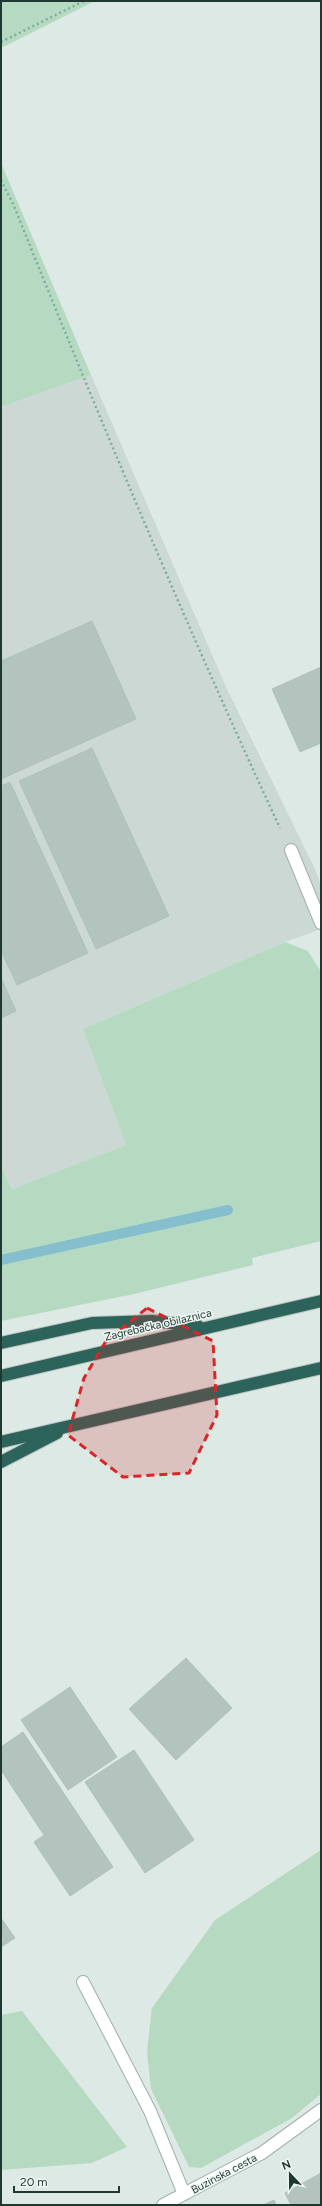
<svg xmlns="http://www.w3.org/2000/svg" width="322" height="2206" viewBox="0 0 322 2206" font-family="Figtree,sans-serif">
	<rect width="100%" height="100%" fill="#dde9e4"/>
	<polygon fill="#ccd8d3" points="91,375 226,687 314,867 321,884 321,929 285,942 83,1029 126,1145 12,1189 1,1167 1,407"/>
	<g fill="#b6dac1">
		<polygon points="1,1 95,1 1,48"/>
		<polygon points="1,163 91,375 1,407"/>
		<polygon points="285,942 308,951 321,972 321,1241 252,1258 253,1265 134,1294 1,1321 1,1167 12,1189 126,1145 83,1029"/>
		<polygon points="321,1850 321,2094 292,2118 201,2168 189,2167 151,2089 147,2052 152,2008 215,1920"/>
		<polygon points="22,2011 127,2147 92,2163 1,2170 1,2015"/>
	</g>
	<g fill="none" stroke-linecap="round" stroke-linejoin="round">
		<polyline stroke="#85bfce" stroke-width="10" points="1,1260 228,1210"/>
	</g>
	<g fill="#b3c3bd" stroke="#b0c2bb">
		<polygon points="92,621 136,719 1,779 1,661"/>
		<polygon points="321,667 321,743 300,752 272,689"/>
		<polygon points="92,748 169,916 96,949 19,781"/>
		<polygon points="10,782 88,953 17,985 1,951 1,786"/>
		<polygon points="1,978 16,1011 1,1018"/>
		<polygon points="186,1658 232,1708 176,1760 129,1709"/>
		<polygon points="70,1687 117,1757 68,1790 21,1720"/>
		<polygon points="23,1732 113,1867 70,1896 34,1842 44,1835 1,1770 1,1747"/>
		<polygon points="134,1750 194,1840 145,1873 85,1782"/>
		<polygon points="1,1918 15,1938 1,1947"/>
		<polygon points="321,2173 321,2205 291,2205 285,2193"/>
		<polygon points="274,2200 276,2205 263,2205"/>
	</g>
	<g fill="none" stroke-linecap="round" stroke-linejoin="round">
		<g stroke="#a0b0ab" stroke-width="14">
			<g id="minor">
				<polyline points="291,850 321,923"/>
				<polyline points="83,1982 150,2111 184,2194"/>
				<polyline points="163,2205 262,2153 321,2110"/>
			</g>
		</g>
		<g stroke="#bcc3c2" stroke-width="14">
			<g id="highway">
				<polyline points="1,1343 92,1323 152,1321 198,1326"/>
				<polyline points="1,1376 321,1301"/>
				<polyline points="1,1442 321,1368"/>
				<polyline points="1,1462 57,1433"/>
			</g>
		</g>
		<g stroke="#7eaca0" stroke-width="2.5" stroke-dasharray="2 3" stroke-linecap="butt">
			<polyline points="1,42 84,1"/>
			<path d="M1,180L14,206C98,415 185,624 280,828"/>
		</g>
		<use href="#minor" stroke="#fff" stroke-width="12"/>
		<use href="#highway" stroke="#2c635a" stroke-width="12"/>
	</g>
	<path fill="#d62828" fill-opacity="0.2" stroke="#d62828" stroke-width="3" stroke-dasharray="8 5" stroke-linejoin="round" d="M147,1308L213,1341L217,1415L189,1473L123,1477L68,1435L84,1378L106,1341Z"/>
	<g text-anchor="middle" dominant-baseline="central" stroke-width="3" stroke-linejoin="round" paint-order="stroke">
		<g font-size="11" fill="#1f3832" stroke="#edf6f2">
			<text transform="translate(158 1325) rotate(-13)">Zagrebačka obilaznica</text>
			<text transform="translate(224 2174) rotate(-28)">Buzinska cesta</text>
		</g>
	</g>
	<rect width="322" height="2206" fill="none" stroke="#1f3832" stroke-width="4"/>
	<g transform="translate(290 2174) rotate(338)" stroke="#edf6f2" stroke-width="3" paint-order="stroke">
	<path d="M0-3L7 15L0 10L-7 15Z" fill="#1f3832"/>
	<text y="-6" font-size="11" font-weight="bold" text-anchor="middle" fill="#1f3832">N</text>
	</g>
	<path d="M14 2186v6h105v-6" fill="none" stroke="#1f3832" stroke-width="2"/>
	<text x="20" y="2186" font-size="12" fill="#1f3832" stroke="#edf6f2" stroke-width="3" paint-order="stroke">20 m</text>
</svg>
